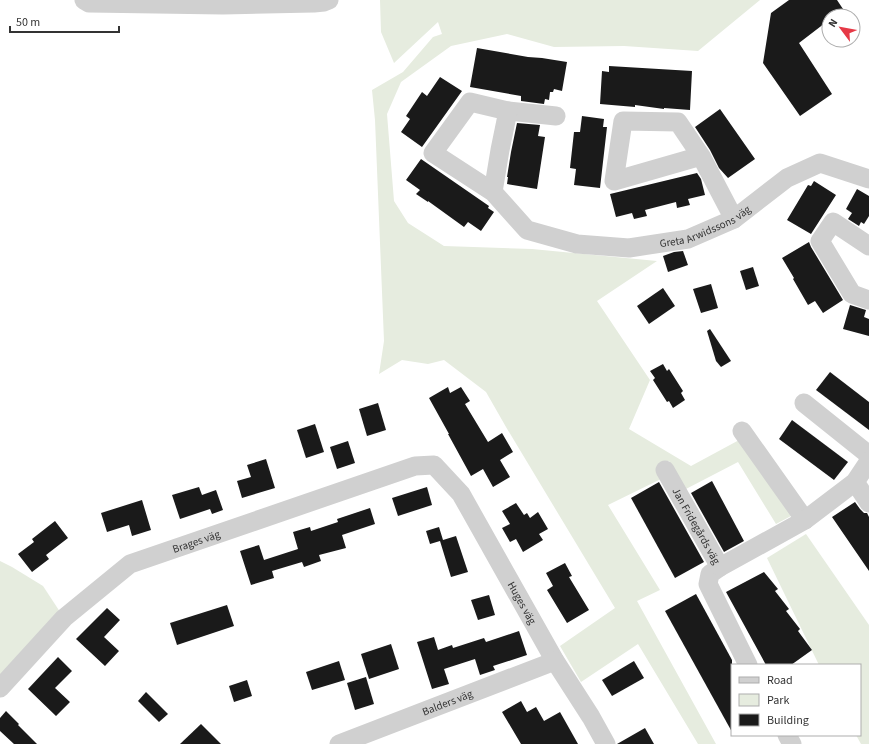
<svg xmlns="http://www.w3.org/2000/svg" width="869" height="744" viewBox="0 0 869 744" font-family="'Source Sans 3',sans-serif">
	<rect width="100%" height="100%" fill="#fff"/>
	<g fill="#e6ecdf">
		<polygon points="380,0 760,0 698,51 624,46 554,47 507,34 451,46 401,82 387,114 394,201 408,223 444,246 532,249 657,261 597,301 650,380 629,429 691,466 741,439 793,515 776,524 738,462 684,490 669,461 657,465 663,478 608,505 660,590 637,601 716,744 698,744 638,644 581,682 560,646 615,608 506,427 486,392 444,360 428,364 402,360 379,374 384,341 375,120 372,90 403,72 433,37 442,34 438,22 394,63 381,32"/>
		<polygon points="806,534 869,625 869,744 861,744 856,735 860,735 860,665 819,665 767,558"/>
		<polygon points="0,561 12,567 43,586 64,618 0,688"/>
	</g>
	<g fill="#1a1a1a">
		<polygon points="789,0 837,0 843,9 834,16 829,16 829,20 799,43 832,94 800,116 763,63 771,13"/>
		<polygon points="477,48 528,57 542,58 567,62 562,91 554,89 553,92 550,92 549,100 545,99 544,104 521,101 521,96 470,87"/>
		<polygon points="609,66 692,71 690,110 664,108 664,109 635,105 635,107 600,104 602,71 609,72"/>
		<polygon points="440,77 462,91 422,147 401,132 410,119 406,116 422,92 427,96"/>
		<polygon points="720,109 755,159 728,178 719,168 710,150 695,127"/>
		<polygon points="582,116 604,119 603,127 607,127 600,188 574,185 576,169 570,168 574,132 580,132"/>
		<polygon points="517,123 540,125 538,136 545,137 537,189 507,184 508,177 507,177 511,152"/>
		<polygon points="421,159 489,206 488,208 494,212 481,231 468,222 464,227 428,201 428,202 416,194 420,190 406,180"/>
		<polygon points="697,173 701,179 705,195 688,199 690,205 677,208 676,202 645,210 647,216 634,219 632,213 616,217 610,194"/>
		<polygon points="814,181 836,195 811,234 787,220 808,185 811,186"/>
		<polygon points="857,189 869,196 869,216 864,224 861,222 859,226 848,219 852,213 846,209"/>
		<polygon points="809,242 811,247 843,300 823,313 815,301 808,305 793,279 794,278 782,258"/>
		<polygon points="683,251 688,265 668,272 663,256 674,252"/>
		<polygon points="753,267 759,286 746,290 740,271"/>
		<polygon points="711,284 718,308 701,313 693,289"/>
		<polygon points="663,288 675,306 649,324 637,306"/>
		<polygon points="850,305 866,310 864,317 869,319 869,336 843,329"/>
		<polygon points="710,329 731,361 721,367 716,361 707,331"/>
		<polygon points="663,364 667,371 669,369 683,391 681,393 685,400 673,408 669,401 667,402 653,380 655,378 650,371"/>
		<polygon points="830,372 869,402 869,430 816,390"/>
		<polygon points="448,387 450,393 461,387 470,401 465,404 488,442 502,433 513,452 500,460 510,477 493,487 483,469 471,476 448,434 449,434 429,398"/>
		<polygon points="378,403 386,430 367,436 359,409"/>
		<polygon points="792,420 848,462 834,480 779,439"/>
		<polygon points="315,424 324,452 306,458 297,430"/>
		<polygon points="348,441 355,463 337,469 330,447"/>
		<polygon points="266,459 275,488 242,498 237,481 251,477 247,465"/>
		<polygon points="712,481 744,541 724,552 691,493"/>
		<polygon points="659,482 704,562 675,578 631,498"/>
		<polygon points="199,487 202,495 216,490 223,510 212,514 210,509 180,519 172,495"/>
		<polygon points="427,487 432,505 398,516 392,498"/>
		<polygon points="142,500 151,530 132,536 129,525 107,532 101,513"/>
		<polygon points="855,502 860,509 864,513 867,513 869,517 869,571 832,517"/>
		<polygon points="516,503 524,515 527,513 530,518 538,512 548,529 539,534 543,540 523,552 516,539 510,542 502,528 510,524 502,511"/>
		<polygon points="370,508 375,524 342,535 346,548 319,555 321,561 304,567 302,562 272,571 274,578 251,585 240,551 259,545 264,560 298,549 293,532 310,527 311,531 338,522 337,519"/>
		<polygon points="55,521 68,538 46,555 49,559 32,572 18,554 34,542 32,539"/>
		<polygon points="439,527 443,540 456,536 468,572 451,577 440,541 430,544 426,531"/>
		<polygon points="565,563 572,576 569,577 589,610 567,623 547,590 553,586 546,573"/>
		<polygon points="764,572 778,589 775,591 789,609 786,611 800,629 798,631 812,650 791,665 766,665 726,592"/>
		<polygon points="696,594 732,660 732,732 665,611"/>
		<polygon points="489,595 495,615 478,620 471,600"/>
		<polygon points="227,605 234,626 177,645 170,623"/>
		<polygon points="107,608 120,620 104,637 119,651 105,666 76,639"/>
		<polygon points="519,631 527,655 493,666 495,670 480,675 475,659 444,669 449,684 432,689 417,642 434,637 438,650 452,645 453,648 484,638 486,642"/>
		<polygon points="391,644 399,669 369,679 361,654"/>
		<polygon points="58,657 72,671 55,688 70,702 56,716 28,689"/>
		<polygon points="339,661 345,680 312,690 306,672"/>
		<polygon points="634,661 644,678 612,696 602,680"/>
		<polygon points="366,677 374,704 355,710 347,683"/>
		<polygon points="247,680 252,696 234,702 229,686"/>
		<polygon points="146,692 168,714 159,722 138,701"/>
		<polygon points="521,701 527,712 536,707 544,721 560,712 578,744 521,744 502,712"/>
		<polygon points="6,711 19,724 18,725 37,744 14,744 0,731 0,718"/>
		<polygon points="201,724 221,744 180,744"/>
		<polygon points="645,728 654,744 617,744"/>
	</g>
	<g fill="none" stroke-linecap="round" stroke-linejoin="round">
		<g stroke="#d0d0d0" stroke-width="19">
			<polyline points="84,0 89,3 223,5 314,3 324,2 329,0"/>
			<polyline points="508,111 556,116"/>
			<polyline points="701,156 614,181 623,121 678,122 701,156 734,219"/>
			<path id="s1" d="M493,192L500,150L508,111L470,102L433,153L493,192L527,230L577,244L629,248L688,239L734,219L787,178L820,163L869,179"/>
			<polyline points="869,246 833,222 820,241 852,294 869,300"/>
			<polyline points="804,403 869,455"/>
			<polyline points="742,431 805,520"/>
			<path id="s2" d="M665,470L720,567L710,574L708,584L748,665"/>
			<polyline points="855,482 869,503"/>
			<polyline points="720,567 805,520 855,482 869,461"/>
			<path id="s3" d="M0,688L64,618L130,564L415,466L434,465L461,494L555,661L591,717L606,744"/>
			<polyline points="787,735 792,744"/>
			<path id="s4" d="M339,744L555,661"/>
		</g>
	</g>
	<g text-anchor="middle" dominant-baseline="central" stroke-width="4" stroke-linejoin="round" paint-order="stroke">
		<g font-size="11" fill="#333" stroke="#fff">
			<text stroke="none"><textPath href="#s1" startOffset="491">Greta Arwidssons väg</textPath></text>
			<text stroke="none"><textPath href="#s2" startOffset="64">Jan Fridegårds väg</textPath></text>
			<text stroke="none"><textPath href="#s3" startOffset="250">Brages väg</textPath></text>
			<text stroke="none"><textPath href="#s3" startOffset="665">Huges väg</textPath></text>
			<text stroke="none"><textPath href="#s4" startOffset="116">Balders väg</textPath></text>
		</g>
	</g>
	<rect x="731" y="664" width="130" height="72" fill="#ffffff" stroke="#adadad"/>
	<rect x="739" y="677" width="20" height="6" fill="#d0d0d0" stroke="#adadad"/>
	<text x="767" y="684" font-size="12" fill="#333333">Road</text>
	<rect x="739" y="694" width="20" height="12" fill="#e6ecdf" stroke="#adadad"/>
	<text x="767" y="704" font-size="12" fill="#333333">Park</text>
	<rect x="739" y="714" width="20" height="12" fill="#1a1a1a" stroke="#adadad"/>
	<text x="767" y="724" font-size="12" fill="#333333">Building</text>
	<g transform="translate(841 28) rotate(302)"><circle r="19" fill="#ffffff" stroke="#adadad"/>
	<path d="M0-3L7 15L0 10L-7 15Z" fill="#e63946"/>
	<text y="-6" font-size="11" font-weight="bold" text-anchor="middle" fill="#333333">N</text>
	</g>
	<path d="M10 26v6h109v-6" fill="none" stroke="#333333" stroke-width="2"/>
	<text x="16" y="26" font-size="12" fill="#333333" stroke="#ffffff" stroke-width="3" paint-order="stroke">50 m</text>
</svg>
